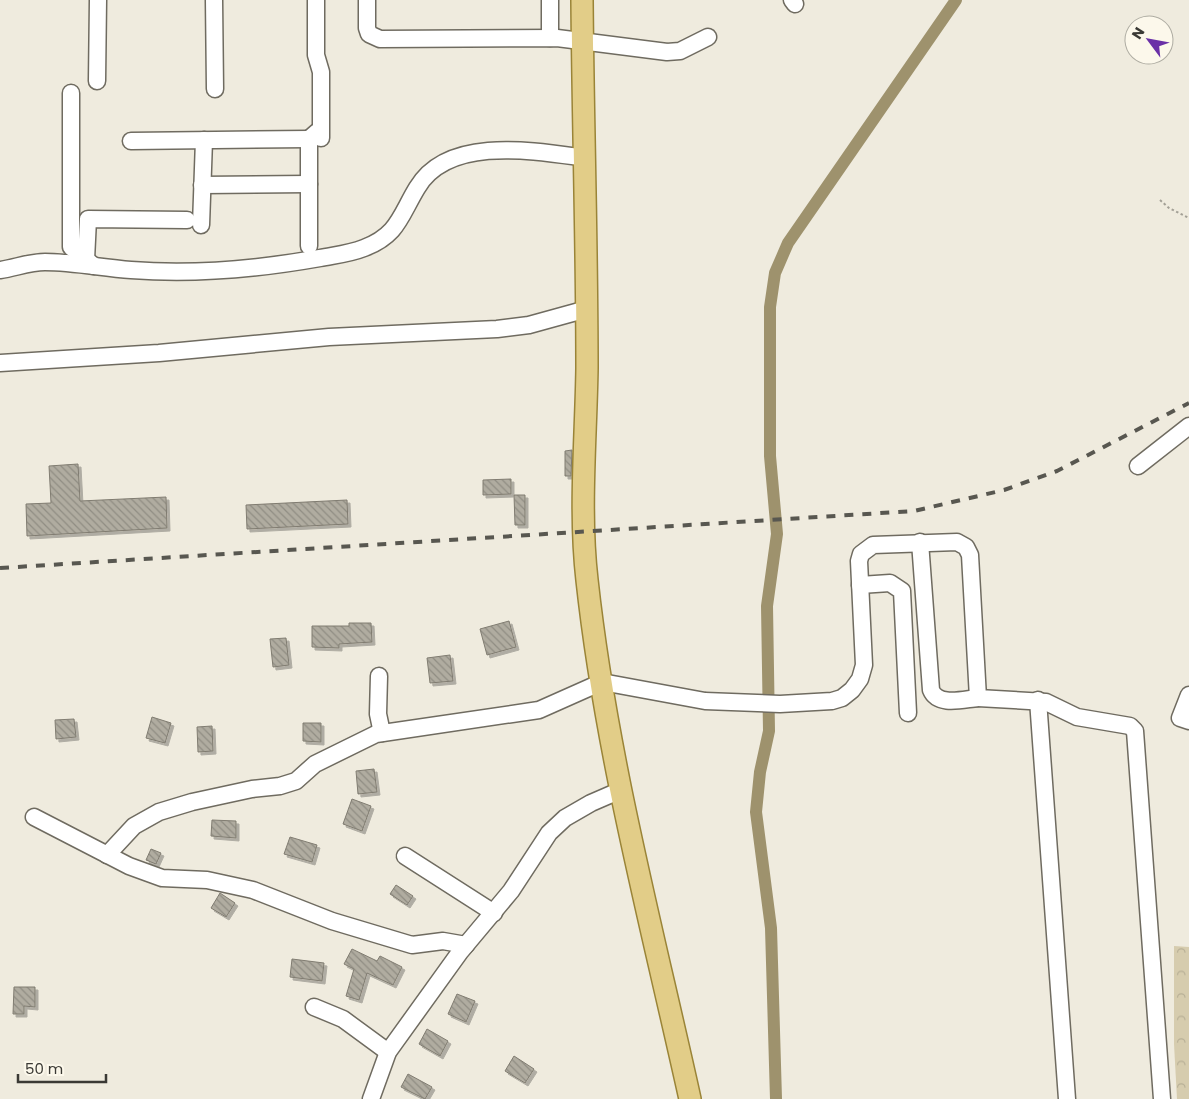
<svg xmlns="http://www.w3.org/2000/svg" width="1189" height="1099" viewBox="0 0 1189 1099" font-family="Poppins,sans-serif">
	<defs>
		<pattern id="forest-crowns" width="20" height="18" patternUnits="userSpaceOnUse" patternTransform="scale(1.25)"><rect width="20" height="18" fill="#d6ccae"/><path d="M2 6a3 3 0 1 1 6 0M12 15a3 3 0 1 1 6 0" fill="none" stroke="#b8b096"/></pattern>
		<pattern id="building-back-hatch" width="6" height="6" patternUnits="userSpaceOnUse" patternTransform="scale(1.25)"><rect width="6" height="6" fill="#b0aca0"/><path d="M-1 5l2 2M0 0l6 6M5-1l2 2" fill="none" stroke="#908d83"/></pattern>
		<filter id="shadow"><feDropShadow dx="3" dy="3" stdDeviation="0" flood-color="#0004"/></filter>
	</defs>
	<rect width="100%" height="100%" fill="#efebde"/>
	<polygon fill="url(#forest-crowns)" points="1174,946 1189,947 1189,1099 1177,1099 1174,1044"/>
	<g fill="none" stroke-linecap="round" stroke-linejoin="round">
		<polyline stroke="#9e926d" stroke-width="12" points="776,1099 771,928 756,812 760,772 769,731 767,606 777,534 770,456 770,307 775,273 788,243 956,0"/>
	</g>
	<g fill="url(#building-back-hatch)" stroke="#807c71" filter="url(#shadow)">
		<polygon points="572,450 571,476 565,476 565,451"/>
		<polygon points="78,464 80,501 166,497 167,528 27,536 26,504 51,503 49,466"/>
		<polygon points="511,479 511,494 483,495 483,480"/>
		<polygon points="514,495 525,495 525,525 515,525"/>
		<polygon points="347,500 348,524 247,529 246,505"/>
		<polygon points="509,621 516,647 487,655 480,629"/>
		<polygon points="349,623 371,623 372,642 339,644 339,648 312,647 312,626 349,626"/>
		<polygon points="286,638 289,665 273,667 270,639"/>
		<polygon points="450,655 453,681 430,683 427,658"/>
		<polygon points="152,717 171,723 165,743 146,738"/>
		<polygon points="74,719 76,737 56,739 55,720"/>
		<polygon points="303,723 321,723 321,742 303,741"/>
		<polygon points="212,726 213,751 198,752 197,727"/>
		<polygon points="374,769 377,792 358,794 356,771"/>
		<polygon points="352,799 371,806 362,831 343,824"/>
		<polygon points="212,820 236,821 236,838 211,836"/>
		<polygon points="290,837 317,845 312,862 284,854"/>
		<polygon points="151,849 161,853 156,864 146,860"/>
		<polygon points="396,885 413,896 407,905 390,894"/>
		<polygon points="220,893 235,903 226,917 211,908"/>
		<polygon points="352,949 377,961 380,956 402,967 393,985 367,973 359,1000 346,996 354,969 344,964"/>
		<polygon points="292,959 324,963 322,981 290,977"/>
		<polygon points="14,987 35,987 35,1007 24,1006 24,1014 13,1014"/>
		<polygon points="457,994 475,1001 466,1022 448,1014"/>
		<polygon points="427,1029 448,1041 440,1056 419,1044"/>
		<polygon points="514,1056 534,1069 525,1083 505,1071"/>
		<polygon points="408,1074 432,1087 425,1099 401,1087"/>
	</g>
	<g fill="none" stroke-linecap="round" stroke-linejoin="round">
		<g stroke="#6f6b60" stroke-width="19">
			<g id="minor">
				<polyline points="214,0 215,89"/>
				<polyline points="316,0 316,55 321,72 321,138"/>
				<polyline points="367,0 367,28 369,34 380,39 557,38 667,52 680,51 708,37"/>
				<polyline points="792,0 795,4"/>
				<polyline points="550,38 550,0"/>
				<polyline points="97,81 98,0"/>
				<polyline points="71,93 71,247 94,266"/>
				<polyline points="131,141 309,139"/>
				<polyline points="202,185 309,184"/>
				<polyline points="201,225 204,140"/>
				<polyline points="309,246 309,139 317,132"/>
				<polyline points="86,260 88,219 187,220"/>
				<path d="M0,270C15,268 29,262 45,262C74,262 102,268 131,270C194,275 258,269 320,258C335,255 349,254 364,248C398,235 400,216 417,188C448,135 535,151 586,158"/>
				<polyline points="0,363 159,353 329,337 497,329 529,325 587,309"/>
				<polyline points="1138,466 1189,426"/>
				<path d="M920,542L931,690C938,707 964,699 978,698"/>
				<polyline points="860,585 890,583 902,591 908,713"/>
				<polyline points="379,676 378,714 382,733"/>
				<polyline points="1189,695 1180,718 1189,721"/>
				<polyline points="1038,700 1067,1099"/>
				<polyline points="34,817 129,866 162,878 207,880 253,890 332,921 412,945 443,941 466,945"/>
				<polyline points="107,855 134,826 159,812 192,802 252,789 280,786 296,781 315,764 376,734 539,710 602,682 705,701 780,704 832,701 842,698 852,690 860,679 864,665 859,561 861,554 873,545 957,542 966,547 970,555 978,698 1046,702 1077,717 1130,726 1135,731 1162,1099"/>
				<polyline points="405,856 494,913"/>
				<polyline points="314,1007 343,1019 388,1052"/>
				<polyline points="371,1099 388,1052 460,952 511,891 549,833 565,818 591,803 621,790"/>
			</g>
		</g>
		<g stroke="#9a8437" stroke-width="24">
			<path id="major" d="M582,0C583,123 587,245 587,368C586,437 579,511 587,580C606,755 652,927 690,1099"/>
		</g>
		<polyline stroke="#a3a096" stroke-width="2" stroke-dasharray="2.5 2.5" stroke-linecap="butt" points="1160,200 1169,208 1189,218"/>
		<use href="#minor" stroke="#fff" stroke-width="16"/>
		<use href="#major" stroke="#e2cd88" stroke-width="21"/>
		<polyline stroke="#585750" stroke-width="4" stroke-dasharray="9 9" stroke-linecap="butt" points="0,568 914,511 1004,490 1057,471 1189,403"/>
	</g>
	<g transform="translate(1149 40) rotate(302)"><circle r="24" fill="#fcf8eb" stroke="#aeaca2"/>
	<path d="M0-4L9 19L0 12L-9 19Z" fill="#6a30a7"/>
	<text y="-8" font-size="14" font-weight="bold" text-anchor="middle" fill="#3a3934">N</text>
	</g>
	<path d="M18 1074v8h88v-8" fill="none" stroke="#3a3934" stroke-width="2.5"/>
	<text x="25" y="1074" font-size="15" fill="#3a3934" stroke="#fcf8eb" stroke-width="4" paint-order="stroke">50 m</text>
</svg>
